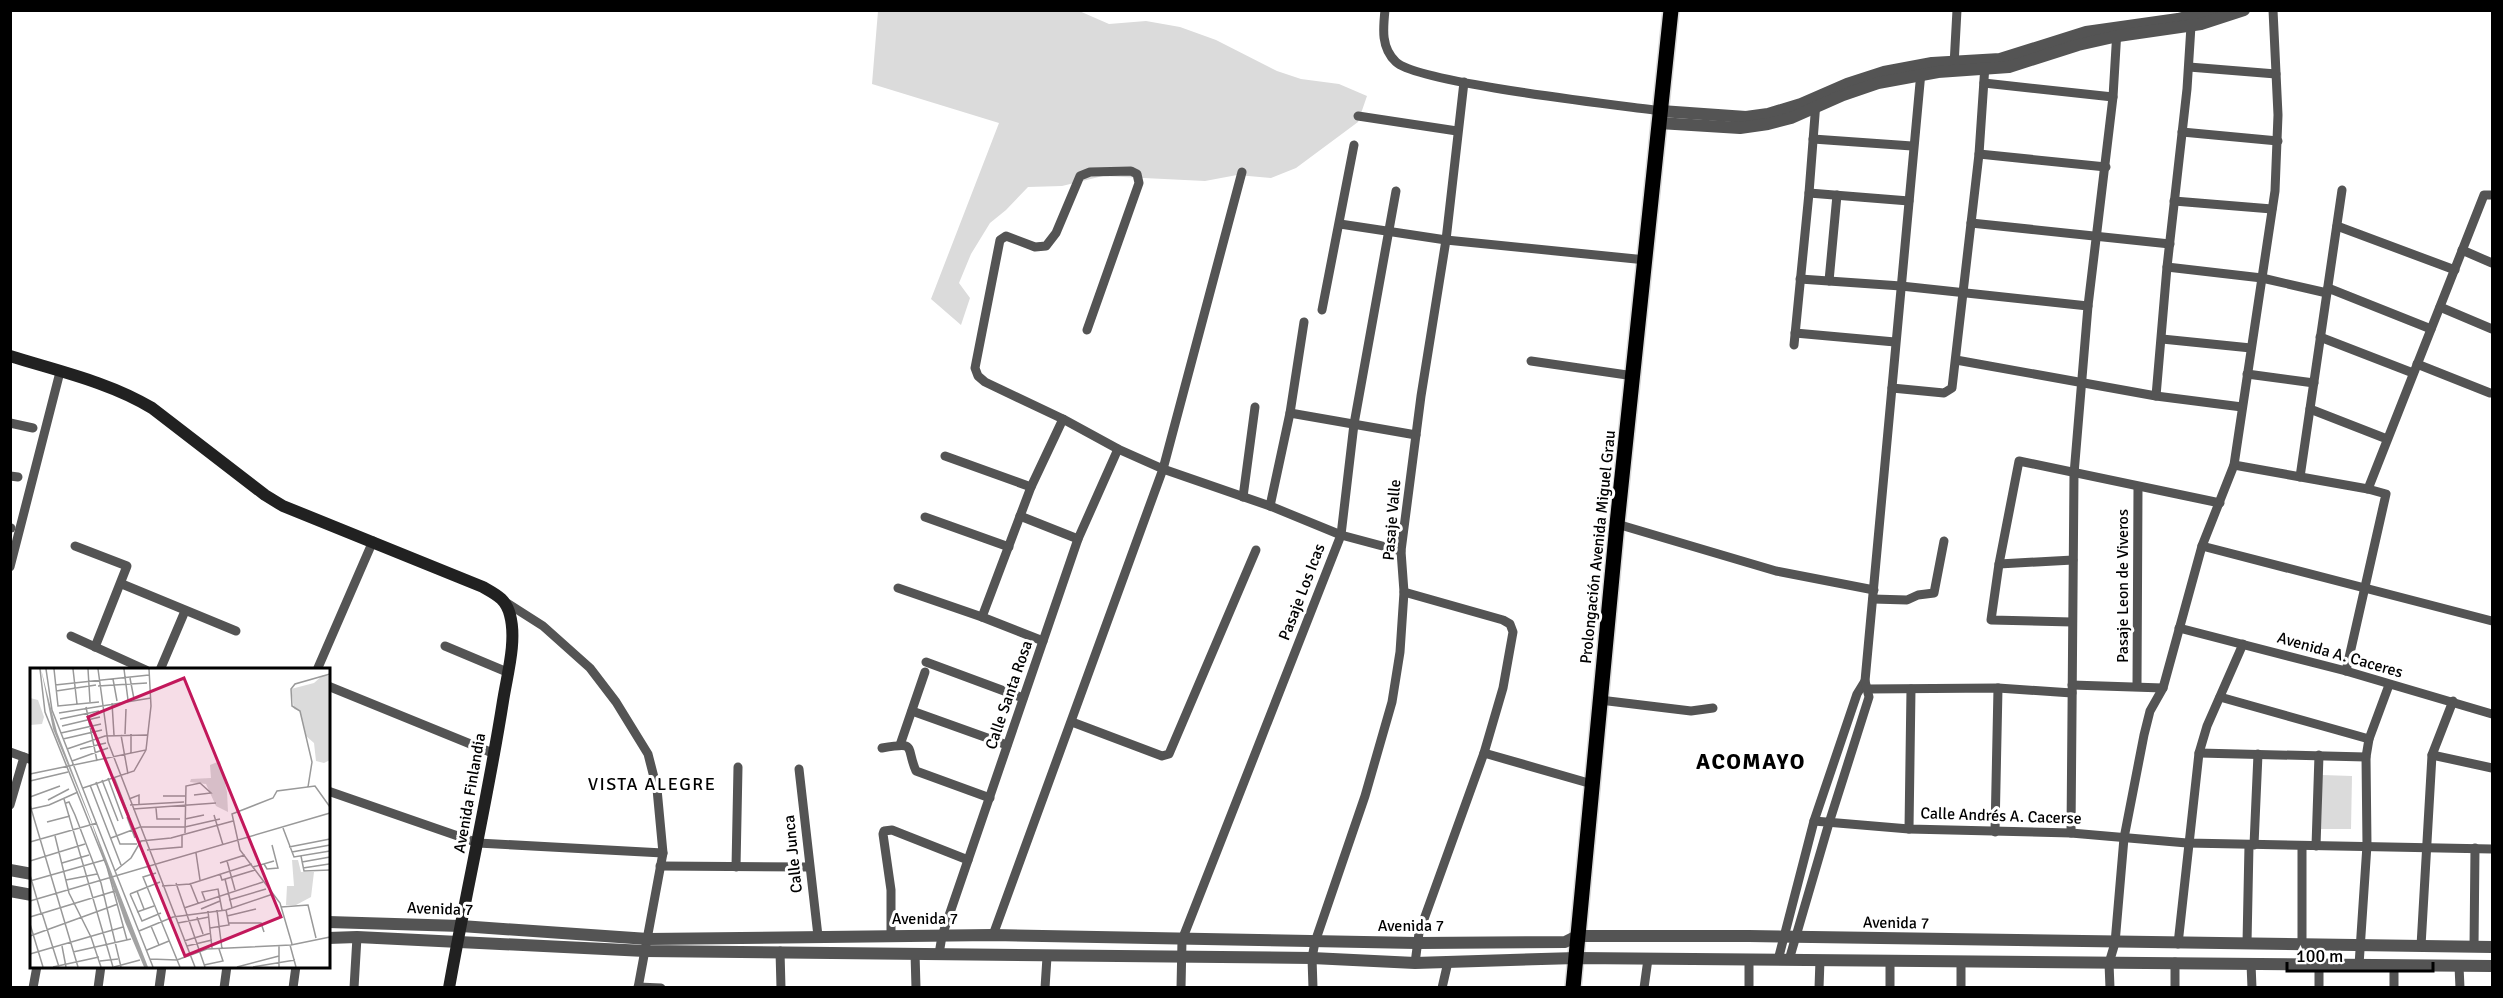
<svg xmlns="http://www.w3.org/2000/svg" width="2503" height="998" viewBox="0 0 2503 998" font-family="Signika,sans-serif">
	<rect width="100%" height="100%" fill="#fff"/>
	<g fill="#dbdbdb">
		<polygon points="1077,10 1109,24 1146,21 1180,27 1216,40 1277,71 1301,79 1339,84 1367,96 1358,122 1296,168 1271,178 1237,175 1205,181 1103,176 1062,186 1028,187 1006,210 990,223 971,254 959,283 970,298 961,325 931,299 999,123 872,84 878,11"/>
		<polygon points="2322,775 2352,776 2351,829 2321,829"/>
	</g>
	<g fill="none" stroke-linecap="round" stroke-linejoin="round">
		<g stroke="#dbdbdb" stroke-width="18">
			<polyline id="primary" points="1573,988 1617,524 1671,10"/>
		</g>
		<g stroke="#545454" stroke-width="9">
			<path d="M1385,10C1383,29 1381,48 1396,62C1418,83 1618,105 1661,111"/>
			<polyline points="1954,65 1957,10"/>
			<polyline points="2189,67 2276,74"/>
			<polyline points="1984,83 2113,97"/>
			<polyline points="1358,116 1457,131"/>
			<polyline points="2182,132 2278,141"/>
			<polyline points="1813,139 1912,146"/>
			<polyline points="1979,154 2106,167"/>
			<polyline points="1809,193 1909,201"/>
			<polyline points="2174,201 2272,209"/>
			<polyline points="1971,223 2170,244"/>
			<polyline points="1340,224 1446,240 1646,260"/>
			<polyline points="2337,226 2455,270"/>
			<polyline points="2462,250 2492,263"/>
			<polyline points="2167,267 2262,278 2327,293"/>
			<polyline points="1800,279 1901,286 2088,306"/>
			<polyline points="1829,281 1837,195"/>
			<polyline points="2328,288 2431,329"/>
			<polyline points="2440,307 2492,329"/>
			<polyline points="1322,310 1354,145"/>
			<polyline points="1087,330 1139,183 1137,174 1131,171 1090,172 1080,176 1056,233 1046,246 1035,247 1006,236 1000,240 975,368 978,376 985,382 1063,419 1118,449 1163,469 1270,506 1341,535 1401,551"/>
			<polyline points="1795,333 1895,342"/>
			<polyline points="2320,337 2413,373"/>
			<polyline points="2162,339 2251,348"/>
			<polyline points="1794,345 1809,193 1816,102"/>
			<polyline points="1956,360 2156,396 2242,407"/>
			<polyline points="1531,361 1634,376"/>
			<polyline points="2417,364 2490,393"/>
			<polyline points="2247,374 2314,383"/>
			<polyline points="1892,388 1944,393 1952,388 1979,154 1985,65"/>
			<polyline points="2156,396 2167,267 2187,89 2191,26"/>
			<polyline points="2310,409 2387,439"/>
			<polyline points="1290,413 1416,435"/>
			<polyline points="10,423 33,428"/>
			<polyline points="945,456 1031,487"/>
			<polyline points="2234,465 2368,489 2386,494 2346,671"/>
			<polyline points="10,476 18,477"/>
			<polyline points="2300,477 2342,190"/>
			<polyline points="2368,489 2484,195 2492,195"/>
			<polyline points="1243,497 1255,407"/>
			<polyline points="1270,506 1290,413 1304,322"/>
			<polyline points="1020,516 1078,539"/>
			<polyline points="925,517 1009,547"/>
			<polyline points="1617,524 1776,571 1874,590"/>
			<polyline points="10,528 11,528"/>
			<polyline points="75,546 127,566 95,647"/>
			<polyline points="2202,546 2492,621"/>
			<polyline points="1999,564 2073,560"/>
			<polyline points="10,567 60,372"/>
			<polyline points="122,584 236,631"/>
			<polyline points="898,588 982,617 1043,641"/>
			<polyline points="1404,592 1503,620 1510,624 1513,632 1503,688 1484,753 1419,933 1415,963"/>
			<polyline points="1873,599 1907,600 1918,595 1934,593 1944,541"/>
			<polyline points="507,603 543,626 590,668 616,702 648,754 657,789 663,853 638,988"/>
			<polyline points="982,617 1031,487 1063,419"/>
			<polyline points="2072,622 1991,620 1999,564 2019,461 2220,503"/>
			<polyline points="2179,628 2346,671 2492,714"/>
			<polyline points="71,636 146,670"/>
			<polyline points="445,646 507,672"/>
			<polyline points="926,662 1023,698"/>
			<polyline points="160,670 185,611"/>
			<polyline points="317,670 373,541"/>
			<polyline points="2072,685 2163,688"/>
			<polyline points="328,686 495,754"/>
			<polyline points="2137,686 2138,487"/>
			<polyline points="1868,689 1998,688 2072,693"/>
			<polyline points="2220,697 2369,739"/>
			<polyline points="1600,700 1691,711 1713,708"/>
			<polyline points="912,711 1007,745"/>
			<polyline points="1072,722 1162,756 1169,754 1256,550"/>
			<polyline points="900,745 925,672"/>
			<path d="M882,748C918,742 905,746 916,771L990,798"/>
			<polyline points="10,752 32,760"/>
			<polyline points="1484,753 1592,784"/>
			<polyline points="2199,753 2366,757"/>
			<polyline points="2432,755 2492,768"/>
			<polyline points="799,769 818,936"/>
			<polyline points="328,791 478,843 663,853"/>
			<polyline points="10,805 24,757"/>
			<polyline points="1814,821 1909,829 2071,833 2187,843 2492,849"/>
			<polyline points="1909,829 1911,689"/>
			<polyline points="1995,832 1998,688"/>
			<polyline points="2071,833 2074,474 2088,306 2113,97 2117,30"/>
			<polyline points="2254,845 2258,754"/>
			<polyline points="2316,846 2319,755"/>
			<polyline points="660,866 809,867"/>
			<polyline points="736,867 738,767"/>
			<polyline points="993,935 1163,469 1242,172"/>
			<polyline points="891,936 891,890 883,834 884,831 892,830 968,860"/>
			<polyline points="2247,943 2249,845"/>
			<polyline points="2178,944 2199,753 2207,726 2243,644"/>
			<polyline points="2302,945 2302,846"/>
			<polyline points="2421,946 2432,755 2453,701"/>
			<polyline points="2474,947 2475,848"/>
			<polyline points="780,951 781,988"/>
			<polyline points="915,953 916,988"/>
			<polyline points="939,954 942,936 1078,539 1118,449"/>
			<polyline points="1778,960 1814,821 1857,694 1865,681"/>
			<polyline points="1789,960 1829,823 1869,697 1865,681 1921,72"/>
			<polyline points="2175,962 2175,988"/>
			<polyline points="2251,964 2252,988"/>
			<polyline points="2319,965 2319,988"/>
			<polyline points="2359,965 2367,845 2366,757 2369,739 2389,685"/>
			<polyline points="2394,965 2394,988"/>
			<polyline points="2459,966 2460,988"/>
			<polyline points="638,987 661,988"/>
			<polyline points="33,988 37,966"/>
			<polyline points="98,988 101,966"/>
			<polyline points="159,988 162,966"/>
			<polyline points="224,988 227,966"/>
			<polyline points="293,988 296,966"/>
			<polyline points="354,988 357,937"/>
			<polyline points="1045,988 1047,957"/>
			<polyline points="1181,988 1182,940 1341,535 1354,424 1396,191"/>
			<polyline points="1313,988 1312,958 1315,942 1365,796 1392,702 1400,652 1404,592 1401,551 1421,396 1446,240 1464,82"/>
			<polyline points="1442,988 1448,962"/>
			<polyline points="1644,988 1648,959"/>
			<polyline points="1749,988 1749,960"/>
			<polyline points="1819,988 1820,960"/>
			<polyline points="1890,988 1890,961"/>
			<polyline points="1961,988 1961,961"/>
			<polyline points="2110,988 2109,963 2115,943 2124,838 2144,735 2150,711 2163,688 2202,546 2234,465 2275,191 2278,115 2273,10"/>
		</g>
		<g stroke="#545454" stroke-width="12">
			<polyline points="1661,111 1746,117 1768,114 1801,104 1847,84 1884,72 1932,63 2000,59 2086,32 2178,19 2214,10"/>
			<polyline points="1659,123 1740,128 1768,124 1791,118 1843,95 1878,83 1938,72 2009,67 2078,45 2118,36 2201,24 2244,10"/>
			<polyline points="10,870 32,874"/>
			<polyline points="10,891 32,895"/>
			<polyline points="328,922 461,926 648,939 993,935 1417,943 1565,942 1577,936 1749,936 2492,947"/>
			<polyline points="328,938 357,937 645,951 1312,958 1415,963 1576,958 2492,966"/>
		</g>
		<path stroke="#212121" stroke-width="12" d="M10,356C58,371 109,382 152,408L265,495L283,506L483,587C497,595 506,599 510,615C517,641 507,675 503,701C488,797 466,892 449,988"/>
		<use href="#primary" stroke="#000" stroke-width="15"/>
	</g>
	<g text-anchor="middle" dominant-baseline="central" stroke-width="6" stroke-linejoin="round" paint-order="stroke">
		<g font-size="16" fill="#000" stroke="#fff">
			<text transform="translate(1392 520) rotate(-85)">Pasaje Valle</text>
			<text transform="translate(1598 547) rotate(-84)">Prolongación Avenida Miguel Grau</text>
			<text transform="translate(2123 586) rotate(-90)">Pasaje Leon de Viveros</text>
			<text transform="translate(1302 592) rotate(-69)">Pasaje Los Icas</text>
			<text transform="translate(2340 655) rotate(16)">Avenida A. Caceres</text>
			<text transform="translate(1009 695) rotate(-71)">Calle Santa Rosa</text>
			<text transform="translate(470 793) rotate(-80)">Avenida Finlandia</text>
			<text transform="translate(2001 816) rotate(2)">Calle Andrés A. Cacerse</text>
			<text transform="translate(793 854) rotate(-96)">Calle Junca</text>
			<text transform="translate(440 909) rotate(2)">Avenida 7</text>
			<text x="925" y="919">Avenida 7</text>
			<text transform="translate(1896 923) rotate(1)">Avenida 7</text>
			<text x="1411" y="926">Avenida 7</text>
		</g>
		<g font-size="18" letter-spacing="1.5" fill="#000" stroke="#fff">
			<text x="652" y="784">VISTA ALEGRE</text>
		</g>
		<g font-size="22" font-weight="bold" letter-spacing="1.5" fill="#000" stroke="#fff">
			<text x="1751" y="761">ACOMAYO</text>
		</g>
	</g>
	<g transform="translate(30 668)">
		<rect width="300" height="300" fill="#fff"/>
		<path d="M0,1V30L8,32L14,49L12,56L0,57ZM293,7L300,8V92L294,95L286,93L284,75L276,68L270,43L264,41L261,21L284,15ZM190,93L197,124L198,144L186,138L176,116L160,114L161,111L181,110L180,97ZM262,192H268L271,204H284L281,229L266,237H256L257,218H264Z" fill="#dbdbdb"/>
		<path d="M11,1L27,64L118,299H114L95,254L62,156L23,61Z" fill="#a2a2a2"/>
		<path fill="none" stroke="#999" stroke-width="1.5" d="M10,1L15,44L77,199L97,272M16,1L22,42L87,208M24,1L28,38L69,34M43,1L47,36M58,1L60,34M68,1L78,74L165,299M94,1L98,32M100,10L104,31M83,11L87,33M25,17L119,7M68,18L117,15M26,23L66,17M82,35L84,67M56,39L67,93M29,45L121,30M30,51L69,43M32,58L70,49M31,65L71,56M95,66L96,41M91,67L98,106M33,71L72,62M37,81L75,68L117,67M50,81L76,75M101,86V66M42,93L78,80M0,106L116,82L121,38L119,1M84,109L99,148M78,110L93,151M72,112L88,153M0,113L38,104M66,114L90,176H107M60,117L91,197M278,119L282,94L270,43L262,38L261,21L265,16L300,6M53,120L104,103L116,82M133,128H155M0,129L30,118M34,131L83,299M99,131L109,127V136M18,132L39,121M36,135L39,134L45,147L71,215L91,299M0,137L48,299M100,137L154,134M126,140L127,151H150M1,141L19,137L48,124M103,141L186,135M184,147L193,177M97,149L105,170M155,151L174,147M17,154L40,148M253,160L264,189L300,183M155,165L156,118L170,115L181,125L164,127M25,168L39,225L61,269L71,299M81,170L110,159H155L190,151M0,174L67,155M259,179L300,171M117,182L152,179V167M262,184L300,177M166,185L170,212M271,188L274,203L300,202M0,193L55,176M197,193L205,222M272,194L300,189M32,195L59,187M190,195L215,187M234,196L237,201L248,200L242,177M223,199L244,193M273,200L299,196M85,203L101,190L111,173L141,170L203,153M126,205L113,209L150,299M190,206L192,212L225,202M0,207L11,245M87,208L123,299M195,211L202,240M36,212L67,206M0,213L74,192M146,215L175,299M160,215L168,235M132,218L160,216L222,196M107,223L114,241M100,226L112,253L131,245M100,226L130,214M175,232L172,224L188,221L192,242M199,232L236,221M0,233L300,145M251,239L278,237L286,270M154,240L233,214M171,241L190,233M187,242L192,281M178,243L182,280M107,244L124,238M12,245L29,299M197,248L226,241M0,249L85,223M167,249L173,266M148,255L179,249M199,255H231L234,264M0,256L13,299M121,258L129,277M180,260L199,257L196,242M109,263L143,249L196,242L243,226M0,268L88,236M154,273L181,265M262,276L250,235L210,182L202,146L243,130L247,123L285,118L300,139M260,277L266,299M32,278L36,299M157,278L182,272M117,282L139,273M43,284L101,271M0,286L93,259M120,291L147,292L177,281L261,277L300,269M70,293L88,291M174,297L193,293L189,281M23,299L69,289M84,299L110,292M207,299L249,288M223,299L265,292M249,299V278"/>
		<path fill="#c2185b" fill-opacity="0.15" stroke="#c2185b" stroke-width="3" d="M154,10L251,249L155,288L58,49Z"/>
		<rect width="300" height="300" fill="none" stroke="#000" stroke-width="3"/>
	</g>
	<rect width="2503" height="998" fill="none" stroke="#000000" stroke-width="24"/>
	<path d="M2287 962v9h146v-9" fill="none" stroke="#000000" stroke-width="3"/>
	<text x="2296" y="962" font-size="18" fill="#000000" stroke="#ffffff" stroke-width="4.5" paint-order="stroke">100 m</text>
</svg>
